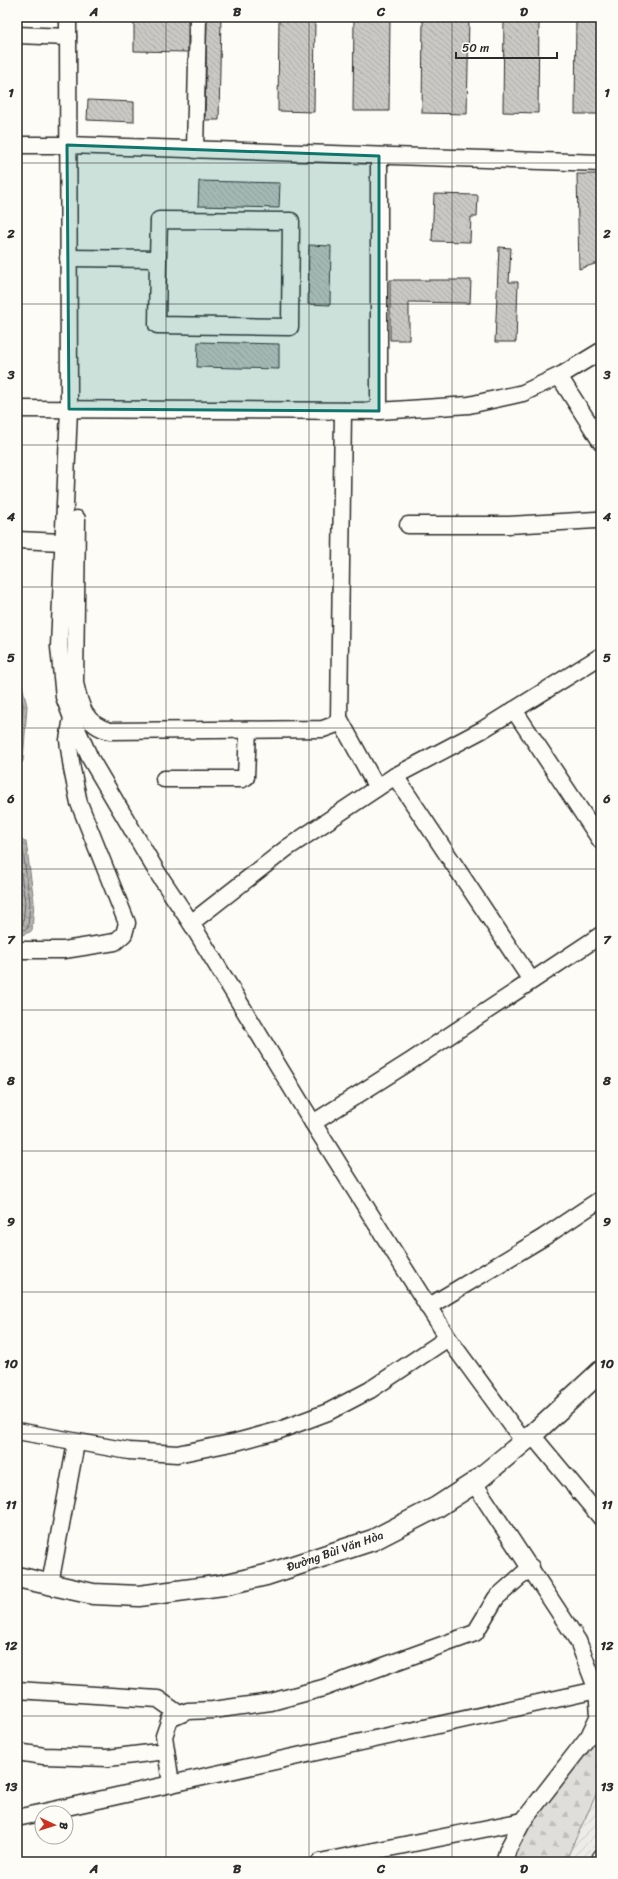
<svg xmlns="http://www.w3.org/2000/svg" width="618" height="1879" viewBox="0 0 618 1879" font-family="Sriracha,sans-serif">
	<defs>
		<pattern id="industrial-furrows" width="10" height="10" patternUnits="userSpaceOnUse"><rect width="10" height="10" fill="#edece8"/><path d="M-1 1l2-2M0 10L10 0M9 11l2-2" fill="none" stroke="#cbcbc7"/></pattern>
		<pattern id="forest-firs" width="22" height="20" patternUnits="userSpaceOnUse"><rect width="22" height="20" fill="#dfdeda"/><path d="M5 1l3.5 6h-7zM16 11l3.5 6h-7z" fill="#c0bfbb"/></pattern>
		<pattern id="water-waves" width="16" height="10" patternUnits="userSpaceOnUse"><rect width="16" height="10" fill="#b5b4b1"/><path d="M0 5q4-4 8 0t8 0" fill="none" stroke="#939390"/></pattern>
		<pattern id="building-back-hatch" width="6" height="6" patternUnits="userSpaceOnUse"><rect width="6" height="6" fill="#c9c8c4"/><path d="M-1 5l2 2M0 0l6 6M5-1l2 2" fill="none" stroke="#adaca9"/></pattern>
	</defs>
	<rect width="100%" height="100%" fill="#fdfcf7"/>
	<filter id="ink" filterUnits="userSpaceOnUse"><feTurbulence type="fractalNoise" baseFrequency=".025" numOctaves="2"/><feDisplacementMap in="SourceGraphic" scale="8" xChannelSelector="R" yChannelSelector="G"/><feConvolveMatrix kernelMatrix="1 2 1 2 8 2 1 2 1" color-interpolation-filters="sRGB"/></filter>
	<g filter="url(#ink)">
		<polygon fill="url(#industrial-furrows)" points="601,1784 601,1862 565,1862"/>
		<polygon fill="url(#forest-firs)" stroke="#858482" points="601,1721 601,1784 565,1862 509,1862 527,1823"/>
		<g fill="url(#water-waves)" stroke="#7e7d7b">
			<polygon points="17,664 27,706 23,761 17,769"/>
			<polygon points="17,836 26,842 34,902 32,931 17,937"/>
		</g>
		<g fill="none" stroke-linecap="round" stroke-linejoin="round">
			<g stroke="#626261" stroke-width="1">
				<polyline points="17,679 23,706 19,759 17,762"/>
				<polyline points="17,841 22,845 30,902 28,928 17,933"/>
				<polyline points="17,847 25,902 23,924 17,928"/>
			</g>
		</g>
		<g fill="url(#building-back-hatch)" stroke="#2b2b2b">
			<polygon points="134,17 188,17 188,52 134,51"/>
			<polygon points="207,17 221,17 219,120 205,120"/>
			<polygon points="279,17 315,17 314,112 278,111"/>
			<polygon points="354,17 390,17 389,111 353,111"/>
			<polygon points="423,17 469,17 467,114 422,113"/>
			<polygon points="504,17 539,17 538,113 503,112"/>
			<polygon points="576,17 601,17 601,114 575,114"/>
			<polygon points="88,100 134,102 134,122 87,120"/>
			<polygon points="577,174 600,174 601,262 579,269"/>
			<polygon points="199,181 280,183 279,208 198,206"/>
			<polygon points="434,194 478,195 477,217 471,217 470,242 432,241"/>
			<polygon points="309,245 331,246 330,305 308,304"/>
			<polygon points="499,247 511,248 509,282 518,282 516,342 495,342"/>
			<polygon points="390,280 471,280 470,303 409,302 409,340 390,340"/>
			<polygon points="198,342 279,344 279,369 197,367"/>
		</g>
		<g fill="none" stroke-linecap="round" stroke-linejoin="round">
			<g stroke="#2b2b2b" stroke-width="19">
				<g id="minor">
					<polyline points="68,17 69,409 59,647 64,697 72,718 90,758 157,872 191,923 313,1123 448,1338 524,1442"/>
					<polyline points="17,35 68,37"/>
					<polyline points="17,145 67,145 601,163"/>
					<polyline points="195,150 198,17"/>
					<polyline points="379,156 379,411"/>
					<polyline points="68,258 158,259 157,325 290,327 291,221 159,220 158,259"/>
					<polyline points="559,376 601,442"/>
					<polyline points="17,409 379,411 469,405 523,393 563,374 601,351"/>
					<path d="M77,519L75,683C80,706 85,725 110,731L323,729L334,725L339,718L343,411"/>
					<polyline points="408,525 509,525 596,520"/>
					<polyline points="17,540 63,542"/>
					<polyline points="514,710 601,841"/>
					<polyline points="339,718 377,788"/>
					<polyline points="395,776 531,980"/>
					<polyline points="164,779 242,779 246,777 248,730"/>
					<polyline points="191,923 287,848 395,776 482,730 601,656"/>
					<polyline points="17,950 64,950 115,942 124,934 127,923 79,803 72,769 68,740 72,718"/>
					<polyline points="313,1123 411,1061 601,935"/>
					<polyline points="428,1307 544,1237 601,1199"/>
					<polyline points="17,1431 129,1451 177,1454 236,1442 280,1430 328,1412 370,1390 448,1338"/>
					<polyline points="532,1435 601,1518"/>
					<polyline points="474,1483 578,1641 597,1690 599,1715 589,1736 523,1821 508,1849 504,1862"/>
					<polyline points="50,1584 76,1443"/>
					<polyline points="17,1690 158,1699 179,1714"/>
					<polyline points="17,1752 44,1756 108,1758 166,1751"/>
					<polyline points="171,1784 164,1736 170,1719 188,1711 213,1710 271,1702 323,1688 475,1633 496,1598 531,1567"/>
					<polyline points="17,1818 597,1690"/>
					<polyline points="320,1862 523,1821"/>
					<polyline points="599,1862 601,1857"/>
				</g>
			</g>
			<g stroke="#2b2b2b" stroke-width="23">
				<polyline id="major" points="17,1577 93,1594 139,1596 223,1585 266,1575 373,1540 437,1507 474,1483 532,1435 601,1371"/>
			</g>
			<use href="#minor" stroke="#fdfcf7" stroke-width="16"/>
			<use href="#major" stroke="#fdfcf7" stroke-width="20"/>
		</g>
	</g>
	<path fill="#0f766e" fill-opacity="0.2" stroke="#0f766e" stroke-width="3" stroke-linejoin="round" d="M67,145L379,156V411L69,409Z"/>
	<path fill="none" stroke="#2b2b2b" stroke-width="1" stroke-opacity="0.55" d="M166,17V1862M309,17V1862M452,17V1862M17,163H601M17,304H601M17,445H601M17,587H601M17,728H601M17,869H601M17,1010H601M17,1151H601M17,1292H601M17,1434H601M17,1575H601M17,1716H601"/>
	<g text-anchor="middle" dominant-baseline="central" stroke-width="3" stroke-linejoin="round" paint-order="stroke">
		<g font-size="12" fill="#2b2b2b" stroke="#fdfcf7">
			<text transform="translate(335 1551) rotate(-19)">Đường Bùi Văn Hòa</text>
		</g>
	</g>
	<rect width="618" height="1879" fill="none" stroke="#fdfcf7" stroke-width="44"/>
	<g transform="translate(54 1825) rotate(94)"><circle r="19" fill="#fdfcf7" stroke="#a9a8a5"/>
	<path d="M0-3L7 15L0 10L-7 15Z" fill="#c8321e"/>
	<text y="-6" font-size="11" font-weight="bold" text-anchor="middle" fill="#2b2b2b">B</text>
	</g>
	<path d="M456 52v6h101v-6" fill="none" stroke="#2b2b2b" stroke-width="2"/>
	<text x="462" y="52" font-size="12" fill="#2b2b2b" stroke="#fdfcf7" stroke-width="3" paint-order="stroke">50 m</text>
	<rect x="22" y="22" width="574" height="1835" fill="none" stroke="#2b2b2b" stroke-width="1.5"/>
	<g font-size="13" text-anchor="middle" font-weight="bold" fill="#2b2b2b">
		<text x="94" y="16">A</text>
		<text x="237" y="16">B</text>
		<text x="381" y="16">C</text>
		<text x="524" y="16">D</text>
		<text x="11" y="97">1</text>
		<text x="607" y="97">1</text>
		<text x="11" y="238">2</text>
		<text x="607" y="238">2</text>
		<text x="11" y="379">3</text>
		<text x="607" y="379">3</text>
		<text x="11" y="521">4</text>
		<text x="607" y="521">4</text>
		<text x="11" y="662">5</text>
		<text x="607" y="662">5</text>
		<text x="11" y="803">6</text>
		<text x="607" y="803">6</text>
		<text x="11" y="944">7</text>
		<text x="607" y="944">7</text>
		<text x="11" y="1085">8</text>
		<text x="607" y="1085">8</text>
		<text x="11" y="1226">9</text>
		<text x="607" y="1226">9</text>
		<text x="11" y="1368">10</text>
		<text x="607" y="1368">10</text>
		<text x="11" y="1509">11</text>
		<text x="607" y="1509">11</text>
		<text x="11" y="1650">12</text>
		<text x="607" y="1650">12</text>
		<text x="11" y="1791">13</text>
		<text x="607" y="1791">13</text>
		<text x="94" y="1873">A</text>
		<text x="237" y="1873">B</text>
		<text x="381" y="1873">C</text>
		<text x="524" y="1873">D</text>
	</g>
</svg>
